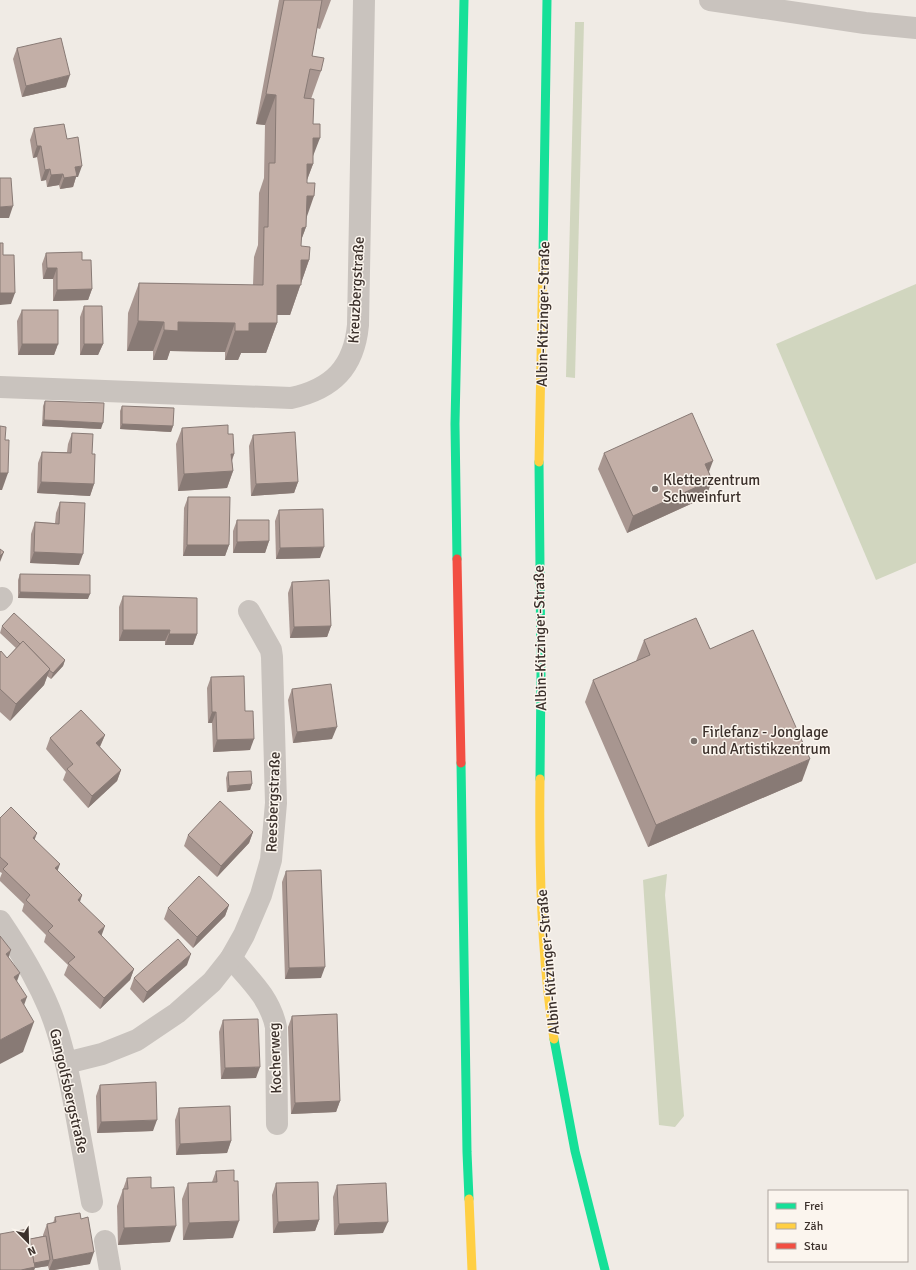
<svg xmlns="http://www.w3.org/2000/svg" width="916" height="1270" viewBox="0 0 916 1270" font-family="Signika,sans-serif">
	<rect width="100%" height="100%" fill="#f0ebe5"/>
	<g fill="#d1d6bf">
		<polygon points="575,22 584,22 575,378 566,377"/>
		<polygon points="916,284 916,563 876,580 776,344"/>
		<polygon points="667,874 665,895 684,1116 675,1127 659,1125 643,880"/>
	</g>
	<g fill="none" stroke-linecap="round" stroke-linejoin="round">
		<g stroke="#c9c3be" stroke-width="22">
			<polyline points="710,0 865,23 916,28"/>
			<path d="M0,387L291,398C333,389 354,367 358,325L364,0"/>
			<polyline points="0,600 2,598"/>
			<path d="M0,921C19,949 36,977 49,1008C61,1037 67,1067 73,1097C79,1132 86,1167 92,1202"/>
			<path d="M231,958C250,980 270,998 276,1027L277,1124"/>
			<polyline points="66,1063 102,1054 137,1040 177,1013 212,982 231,958 244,935 261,895 271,860 276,803 272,657 271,650 249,611"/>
			<polyline points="105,1241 110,1270"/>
		</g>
		<g stroke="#16e098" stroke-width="9">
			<polyline points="543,256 547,0"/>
			<polyline points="539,462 541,674 540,779"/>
			<polyline points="457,559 455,424 464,0"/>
			<polyline points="461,763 467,1152 469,1199"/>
			<polyline points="554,1039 575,1151 605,1270"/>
		</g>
		<g stroke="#ffcf43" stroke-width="9">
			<polyline points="539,462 543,256"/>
			<path d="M540,779C539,866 541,953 554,1039"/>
			<polyline points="469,1199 472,1270"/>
		</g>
		<polyline stroke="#f24e42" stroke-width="9" points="457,559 461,763"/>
	</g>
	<g fill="#a89690">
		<polygon points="279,0 331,0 320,29 317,28 312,56 321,71 311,99 313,164 307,180 306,227 301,240 301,246 309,260 290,315 277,315 277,323 266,353 241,353 238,360 225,360 225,352 170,351 167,360 153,360 153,351 127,351 128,313 139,283 253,285 254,257 258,245 259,193 264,178 265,125 256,124"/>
		<polygon points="17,48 66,87 22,97 13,59"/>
		<polygon points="34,128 67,139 78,177 76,177 73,187 60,189 59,185 47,187 46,180 41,181 37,157 33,158 30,140"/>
		<polygon points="46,253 82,260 92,289 88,300 53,301 53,279 43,279 42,264"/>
		<polygon points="84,306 103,344 98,355 80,355 80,317"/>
		<polygon points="22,310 58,344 54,355 18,355 17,321"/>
		<polygon points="45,401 101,429 42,426 43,406"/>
		<polygon points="122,406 173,426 171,432 120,429 120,411"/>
		<polygon points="182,428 228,434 234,454 232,461 233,471 227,488 178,491 176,444"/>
		<polygon points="72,433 92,454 94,484 90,496 37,493 38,463 42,452 67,452 68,444"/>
		<polygon points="253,435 298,482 294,493 251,496 249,446"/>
		<polygon points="604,453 709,472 712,480 706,497 627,533 598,469"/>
		<polygon points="188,497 229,545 225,556 183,556 184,508"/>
		<polygon points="60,502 79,565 30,563 31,534 35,522 55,523 56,513"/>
		<polygon points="279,510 320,558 276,559 275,521"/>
		<polygon points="237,520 269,541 265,553 233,553 233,531"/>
		<polygon points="20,574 88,599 18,598 18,580"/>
		<polygon points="292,582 331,626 327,637 290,638 288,593"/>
		<polygon points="123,596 197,634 193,645 165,645 165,641 119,641 119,607"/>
		<polygon points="2,626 65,660 63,666 51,679 47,676 44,685 10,721 0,712 0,652 7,658 16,648 0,633"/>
		<polygon points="644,640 710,649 802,781 648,847 585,702 593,680 636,661"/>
		<polygon points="211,677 245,711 250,750 213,752 212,723 208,723 207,688"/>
		<polygon points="292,689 332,739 293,743 288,700"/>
		<polygon points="105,735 100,747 121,770 117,781 88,808 63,780 66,772 46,749 50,738"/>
		<polygon points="228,772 252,784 250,790 227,792 226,778"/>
		<polygon points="0,818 35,840 57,871 82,895 80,902 101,935 134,969 130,980 100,1009 64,975 68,965 44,942 46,935 22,911 24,904 0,881 0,878 2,873 0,872"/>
		<polygon points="253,832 249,843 217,877 184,846 188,835"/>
		<polygon points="286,871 321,978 285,979 282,882"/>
		<polygon points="229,905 225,916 193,948 164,919 168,908"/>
		<polygon points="187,965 143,1003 130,989 134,978"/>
		<polygon points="292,1016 340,1101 336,1112 291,1114 288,1027"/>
		<polygon points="223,1020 256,1078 221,1079 219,1032"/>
		<polygon points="100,1085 153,1131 97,1133 96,1096"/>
		<polygon points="179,1108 231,1141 227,1153 176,1155 175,1120"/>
		<polygon points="216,1171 233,1238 183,1240 182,1199 188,1183 212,1182"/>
		<polygon points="127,1178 151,1188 170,1242 118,1245 117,1206"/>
		<polygon points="276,1183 319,1220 315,1231 273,1233 272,1195"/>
		<polygon points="337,1185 383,1233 334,1235 333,1197"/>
		<polygon points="55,1217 90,1264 54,1270 49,1270 48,1266 35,1268 34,1270 0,1270 30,1239 43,1236 43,1235 47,1224 53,1223"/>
	</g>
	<g fill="#887a75">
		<polygon points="70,75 66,87 22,97 26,86"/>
		<polygon points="266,94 276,95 265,125 256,124"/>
		<polygon points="313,138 320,138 310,164 313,164 302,193 296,193"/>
		<polygon points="37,146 41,146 37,157 33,158"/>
		<polygon points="82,166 78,177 76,177 73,187 60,189 64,178 75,167"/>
		<polygon points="50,169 46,180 41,181 45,170"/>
		<polygon points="63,174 59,185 47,187 51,175"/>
		<polygon points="307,196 314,196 304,225"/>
		<polygon points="13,206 9,218 0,218 0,207"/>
		<polygon points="306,227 295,257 302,228"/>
		<polygon points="301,260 309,260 290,315 267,315 277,285"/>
		<polygon points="47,268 57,268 53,279 43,279"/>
		<polygon points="92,289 88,300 53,301 57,290"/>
		<polygon points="0,293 15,293 11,304 0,305"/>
		<polygon points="138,321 164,322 153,351 127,351"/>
		<polygon points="178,322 235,323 225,352 170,351 167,360 153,360 164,330"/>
		<polygon points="249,323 277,323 266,353 241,353 238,360 225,360 235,331"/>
		<polygon points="22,344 58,344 54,355 18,355"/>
		<polygon points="84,344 103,344 98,355 80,355"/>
		<polygon points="44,420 103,423 101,429 42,426"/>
		<polygon points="122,424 173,426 171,432 120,429"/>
		<polygon points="231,454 234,454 228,470"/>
		<polygon points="713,461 707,477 705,464"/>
		<polygon points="233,471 227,488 178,491 184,474"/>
		<polygon points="0,473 8,473 2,490 0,490"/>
		<polygon points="712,480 706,497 627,533 633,516"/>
		<polygon points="41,482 94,484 90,496 37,493"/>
		<polygon points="298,482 294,493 251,496 256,484"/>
		<polygon points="269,541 265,553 233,553 237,542"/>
		<polygon points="187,545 229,545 225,556 183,556"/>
		<polygon points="324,547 320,558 276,559 280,548"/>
		<polygon points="4,552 0,562 0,556"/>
		<polygon points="34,552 83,554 79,565 30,563"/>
		<polygon points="20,592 90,594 88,599 18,598"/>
		<polygon points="331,626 327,637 290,638 294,627"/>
		<polygon points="123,630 170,630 165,641 119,641"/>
		<polygon points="169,634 197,634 193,645 165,645"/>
		<polygon points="65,660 63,666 51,679 53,673"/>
		<polygon points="50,669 44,685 10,721 16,704"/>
		<polygon points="212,712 216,712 212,723 208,723"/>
		<polygon points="337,727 332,739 293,743 297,732"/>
		<polygon points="105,735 100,746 92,754 96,743"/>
		<polygon points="254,739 250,750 213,752 217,740"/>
		<polygon points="810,759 802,781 648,847 656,825"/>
		<polygon points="121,770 117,781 88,808 92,796"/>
		<polygon points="252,784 250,790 227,792 229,786"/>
		<polygon points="253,832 249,843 217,877 221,866"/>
		<polygon points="37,833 33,844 33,838"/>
		<polygon points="60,864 56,875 55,868"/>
		<polygon points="82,895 78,906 78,900"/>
		<polygon points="229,905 225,916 193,948 197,937"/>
		<polygon points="105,926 101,937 98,932"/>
		<polygon points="11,950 1,980 6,954"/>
		<polygon points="191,954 187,965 143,1003 147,992"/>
		<polygon points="325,967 321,978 285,979 289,968"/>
		<polygon points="134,969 130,980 100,1009 104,998"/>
		<polygon points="20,973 9,1003 14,977"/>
		<polygon points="27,997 16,1027 21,1000"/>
		<polygon points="34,1022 23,1052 0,1064 0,1040"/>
		<polygon points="260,1067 256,1078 221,1079 225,1068"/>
		<polygon points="340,1101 336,1112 291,1114 295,1103"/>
		<polygon points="157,1120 153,1131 97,1133 101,1122"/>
		<polygon points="231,1141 227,1153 176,1155 180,1144"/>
		<polygon points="319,1220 315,1231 273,1233 278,1222"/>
		<polygon points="239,1221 233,1238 183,1240 189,1223"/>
		<polygon points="388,1222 383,1233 334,1235 339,1224"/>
		<polygon points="176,1226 170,1242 118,1245 124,1228"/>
		<polygon points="94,1252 90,1264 54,1270 49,1270 53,1260"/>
		<polygon points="50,1260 48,1266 35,1268 34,1270 21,1270 31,1264"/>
	</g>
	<g fill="#c3afa7" stroke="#887a75">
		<polygon points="284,0 322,0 312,56 324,58 321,71 310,69 304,98 314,99 313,124 320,124 320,138 313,138 313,164 307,164 307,183 315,183 314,196 307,196 306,227 302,228 301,246 310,247 309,260 301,260 301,285 277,285 277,323 249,323 249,331 235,331 235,323 178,322 178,331 164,330 164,322 138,321 139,283 263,285 264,227 268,227 269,163 275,163 276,95 266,94"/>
		<polygon points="61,38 70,75 26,86 17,48"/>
		<polygon points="64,124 67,139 78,137 82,166 75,167 77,176 64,178 63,174 51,175 50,169 45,170 41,146 37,146 34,128"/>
		<polygon points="0,178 11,178 13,206 0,207"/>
		<polygon points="0,243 3,243 3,255 14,255 15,293 0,293"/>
		<polygon points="82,252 82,260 91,260 92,289 57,290 57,268 47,268 46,253"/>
		<polygon points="84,306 102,306 103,344 84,344"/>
		<rect x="22" y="310" width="36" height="34"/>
		<polygon points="45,401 104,403 103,423 44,420"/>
		<polygon points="122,406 174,408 173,426 122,424"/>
		<polygon points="692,413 713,461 705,464 712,480 633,516 604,453"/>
		<polygon points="228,425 228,434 233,434 234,454 231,454 233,471 184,474 182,428"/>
		<polygon points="0,426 6,427 5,440 9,440 8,473 0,473"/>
		<polygon points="295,432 298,482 256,484 253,435"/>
		<polygon points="72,433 93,434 92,454 95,454 94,484 41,482 42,452 71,453"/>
		<polygon points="188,497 230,497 229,545 187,545"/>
		<polygon points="60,502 85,503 83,554 34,552 35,522 59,524"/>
		<polygon points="323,509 324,547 280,548 279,510"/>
		<polygon points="237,520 269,520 269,541 237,542"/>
		<polygon points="0,549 4,552 0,556"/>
		<polygon points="20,574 90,575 90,594 20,592"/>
		<polygon points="329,580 331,626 294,627 292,582"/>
		<polygon points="123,596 197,598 197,634 169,634 170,630 123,630"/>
		<polygon points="14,613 65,660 53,673 49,670 50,669 23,641 20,644 2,626"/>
		<polygon points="696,618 710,649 753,630 810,759 656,825 593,680 650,655 644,640"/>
		<polygon points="23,641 50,669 16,704 0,689 0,652 1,651 7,658"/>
		<polygon points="244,676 245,711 253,711 254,739 217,740 216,712 212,712 211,677"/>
		<polygon points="331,684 337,727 297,732 292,689"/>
		<polygon points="81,710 105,735 96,743 121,770 92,796 67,769 73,764 50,738"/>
		<polygon points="251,771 252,784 229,786 228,772"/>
		<polygon points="220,801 253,832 221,866 188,835"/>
		<polygon points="11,807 37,833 33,838 60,864 55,868 82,895 78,900 105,926 98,932 134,969 104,998 68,963 75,957 48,931 53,926 26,900 30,895 3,869 8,864 0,857 0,818"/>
		<polygon points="321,870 325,967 289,968 286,871"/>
		<polygon points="199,876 229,905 197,937 168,908"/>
		<polygon points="0,936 11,950 6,954 20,973 14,977 27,997 21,1000 34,1022 0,1040"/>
		<polygon points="178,939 191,954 147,992 134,978"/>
		<polygon points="337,1014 340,1101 295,1103 292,1016"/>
		<polygon points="258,1019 260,1067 225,1068 223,1020"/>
		<polygon points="156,1082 157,1120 101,1122 100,1085"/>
		<polygon points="230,1106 231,1141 180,1144 179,1108"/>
		<polygon points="234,1170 234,1181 238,1181 239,1221 189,1223 188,1183 217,1182 216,1171"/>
		<polygon points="151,1177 151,1188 174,1187 176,1226 124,1228 123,1189 128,1189 127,1178"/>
		<polygon points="318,1182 319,1220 278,1222 276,1183"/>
		<polygon points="386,1183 388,1222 339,1224 337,1185"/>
		<polygon points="80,1213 81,1219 88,1217 94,1252 53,1260 47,1224 56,1222 55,1217"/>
		<polygon points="28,1229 35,1267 21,1270 0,1270 0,1234"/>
		<polygon points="46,1236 50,1260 34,1263 30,1239"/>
	</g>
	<g fill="#7a716c" stroke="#fbf5ee" stroke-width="1.5">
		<circle cx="655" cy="489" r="4"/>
		<circle cx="694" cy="741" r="4"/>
	</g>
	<g text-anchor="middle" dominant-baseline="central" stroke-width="3" stroke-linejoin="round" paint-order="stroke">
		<g font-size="15" fill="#3b302b" stroke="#fbf5ee">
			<text transform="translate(356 290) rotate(-87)">Kreuzbergstraße</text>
			<text transform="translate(543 314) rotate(-89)">Albin-Kitzinger-Straße</text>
			<text transform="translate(540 638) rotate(-91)">Albin-Kitzinger-Straße</text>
			<text transform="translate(273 802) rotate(-88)">Reesbergstraße</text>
			<text transform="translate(548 962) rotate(-95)">Albin-Kitzinger-Straße</text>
			<text transform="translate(275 1058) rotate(-92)">Kocherweg</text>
			<text transform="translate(69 1091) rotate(77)">Gangolfsbergstraße</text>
		</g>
		<g font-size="15" fill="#3b302b" stroke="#fbf5ee" text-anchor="start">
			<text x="663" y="480">Kletterzentrum<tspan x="663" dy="17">Schweinfurt</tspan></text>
			<text x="702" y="732">Firlefanz - Jonglage<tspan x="702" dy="17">und Artistikzentrum</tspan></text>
		</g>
	</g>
	<rect x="768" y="1190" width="140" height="72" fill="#fbf5ee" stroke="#aea6a0"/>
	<rect x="776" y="1203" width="20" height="6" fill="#16e098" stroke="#aea6a0"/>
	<text x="804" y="1210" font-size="12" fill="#3b302b">Frei</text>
	<rect x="776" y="1223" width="20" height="6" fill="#ffcf43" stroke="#aea6a0"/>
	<text x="804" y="1230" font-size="12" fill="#3b302b">Zäh</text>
	<rect x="776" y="1243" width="20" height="6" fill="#f24e42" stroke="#aea6a0"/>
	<text x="804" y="1250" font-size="12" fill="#3b302b">Stau</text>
	<g transform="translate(28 1242) rotate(157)" stroke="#fbf5ee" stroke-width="3" paint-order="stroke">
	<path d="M0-3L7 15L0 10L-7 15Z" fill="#3b302b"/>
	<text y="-6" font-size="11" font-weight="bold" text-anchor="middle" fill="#3b302b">N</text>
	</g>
</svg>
